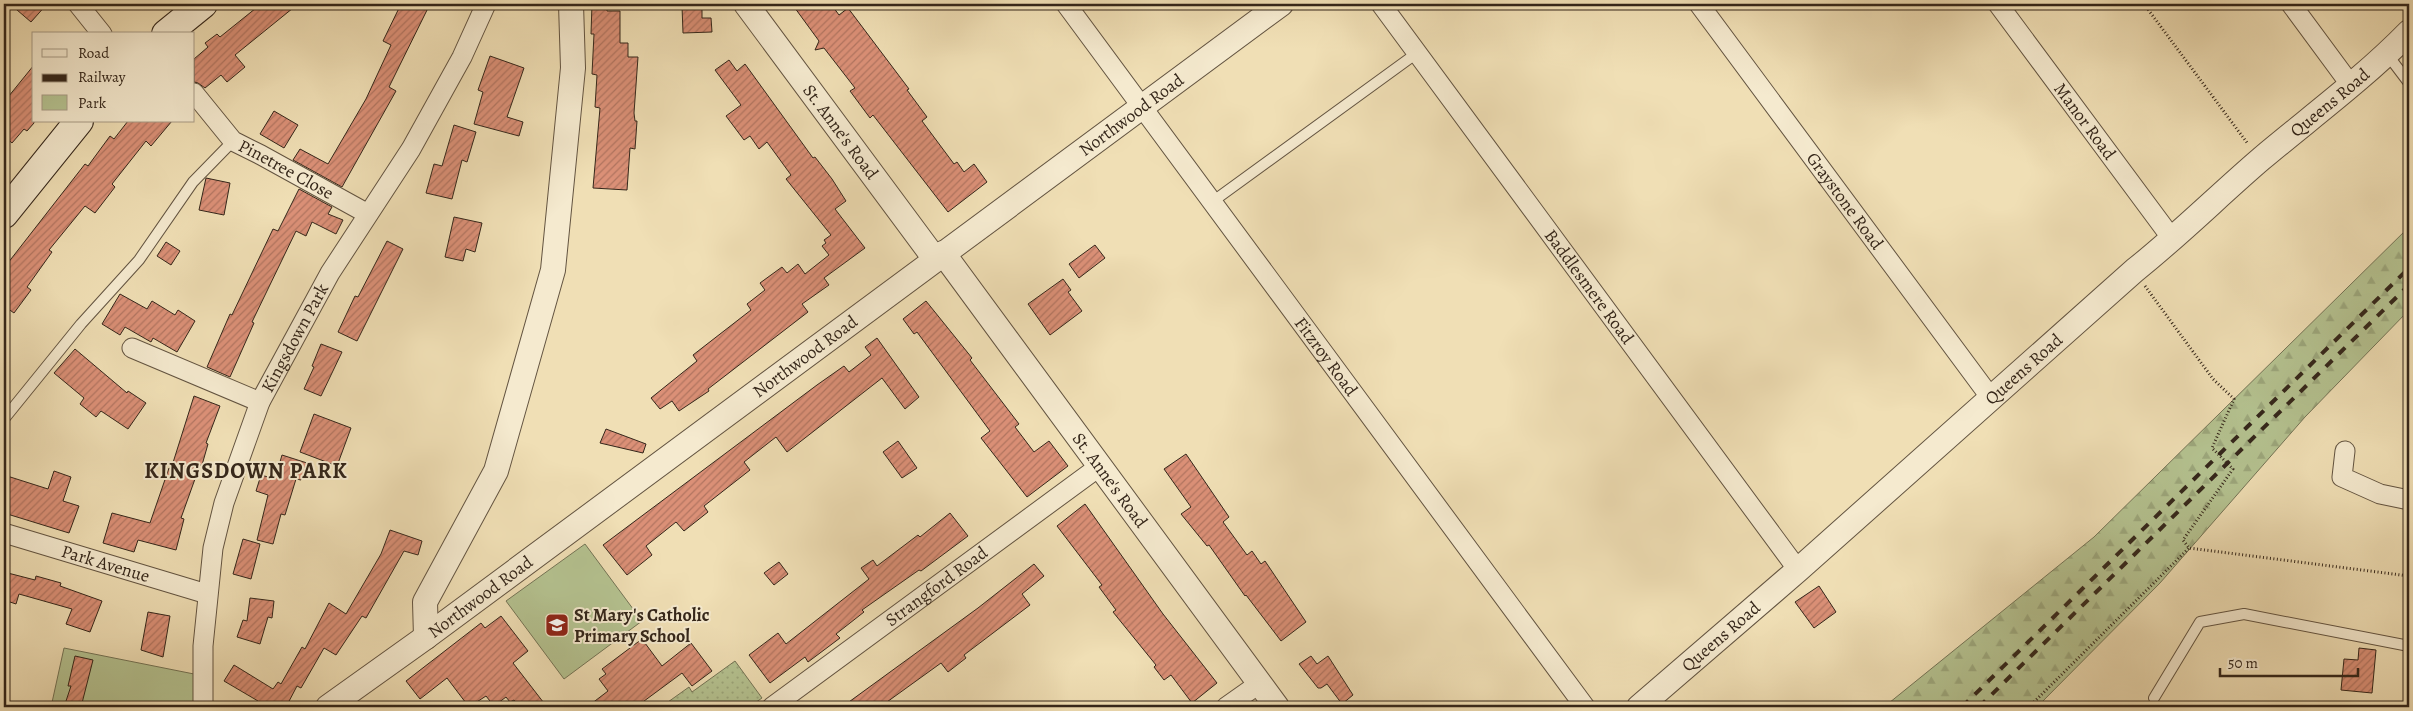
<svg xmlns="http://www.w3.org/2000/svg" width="2413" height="711" viewBox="0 0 2413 711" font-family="Alegreya,serif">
	<defs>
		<pattern id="forest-firs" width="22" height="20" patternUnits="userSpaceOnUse" patternTransform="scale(1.25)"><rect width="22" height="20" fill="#b5c391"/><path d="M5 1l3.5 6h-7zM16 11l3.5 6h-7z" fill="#9ca77c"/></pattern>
		<pattern id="park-dots" width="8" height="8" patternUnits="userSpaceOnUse" patternTransform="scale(1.25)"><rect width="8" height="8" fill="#b5c391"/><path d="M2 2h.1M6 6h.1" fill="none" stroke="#9ca77c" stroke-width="1.8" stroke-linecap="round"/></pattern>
		<pattern id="building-hatch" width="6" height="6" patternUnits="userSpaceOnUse" patternTransform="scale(1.25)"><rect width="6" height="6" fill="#db9077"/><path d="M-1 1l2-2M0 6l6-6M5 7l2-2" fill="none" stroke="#b27561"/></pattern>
	</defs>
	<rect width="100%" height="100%" fill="#f0dfb5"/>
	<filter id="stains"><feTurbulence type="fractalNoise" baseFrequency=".004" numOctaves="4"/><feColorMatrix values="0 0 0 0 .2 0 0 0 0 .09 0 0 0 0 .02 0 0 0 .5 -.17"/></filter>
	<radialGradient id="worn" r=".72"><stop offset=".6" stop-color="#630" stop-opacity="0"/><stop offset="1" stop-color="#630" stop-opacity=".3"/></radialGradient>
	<g fill="#b5c391" stroke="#747456">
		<polygon points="585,544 642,621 564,679 506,601"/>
		<polygon points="64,648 194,674 194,707 51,707"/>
	</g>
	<polygon fill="url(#forest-firs)" stroke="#747456" points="2409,227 2409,310 2305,417 2160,583 2037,707 1884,707 2094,537"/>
	<polygon fill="url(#park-dots)" stroke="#747456" points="735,661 762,698 749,707 661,707 689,687 692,692"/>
	<g fill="url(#building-hatch)" stroke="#34261a">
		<polygon points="10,4 47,4 31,22"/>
		<polygon points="261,4 298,4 235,55 245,67 227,82 221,75 205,88 198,83 194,82 194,59 208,47 205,43 217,34 220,37"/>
		<polygon points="401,4 430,4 389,87 396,91 342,187 293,160 300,149 328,164 366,99 391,45 383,41"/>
		<polygon points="592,4 607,5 607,11 620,11 620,43 628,43 628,57 638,57 634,113 635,121 637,121 635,149 630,148 627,190 593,188 600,108 595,107 597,75 592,74 594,34 591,34"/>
		<polygon points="792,4 831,4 839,15 848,8 909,89 907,90 927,117 922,121 954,164 957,162 964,172 974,164 987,182 948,212 873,115 870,118 850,91 855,88 824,48 815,50 819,41"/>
		<polygon points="682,6 702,6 702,18 711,18 712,32 683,33"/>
		<polygon points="490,56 524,68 507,117 523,122 519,136 474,124 483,92 478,90"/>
		<polygon points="729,60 737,71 745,64 813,158 815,157 832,179 846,201 835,209 865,248 824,278 829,285 802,304 808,312 708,389 709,391 679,411 672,401 660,409 651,398 697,361 693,355 751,310 747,304 765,290 760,283 782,267 787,273 798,264 805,274 829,255 822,246 826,243 824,240 831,235 786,179 791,175 767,142 759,149 750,136 744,140 726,116 741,105 715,70"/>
		<polygon points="34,65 34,123 27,131 24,129 12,143 4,136 4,102"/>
		<polygon points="274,111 298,125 284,148 260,134"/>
		<polygon points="128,121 172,121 151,146 146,141 112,184 115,187 95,213 85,206 49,250 52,252 27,287 31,290 14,313 4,306 4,268 85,164 88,166 110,136 114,139"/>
		<polygon points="454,125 476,132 467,162 462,160 452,199 426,193 434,164 442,166"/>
		<polygon points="206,178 230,183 224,215 199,210"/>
		<polygon points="299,189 332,207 328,214 343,220 336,234 312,222 306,236 296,231 252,322 254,323 230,377 207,367 230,314 232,315 273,229 278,231"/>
		<polygon points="454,217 482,223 475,252 466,249 463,261 445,257"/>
		<polygon points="387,241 403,249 357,341 338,332 355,296 358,297"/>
		<polygon points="166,242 180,251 171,265 157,256"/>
		<polygon points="1095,245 1105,258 1079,278 1069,264"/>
		<polygon points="1063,279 1071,290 1068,292 1082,311 1050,335 1028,304"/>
		<polygon points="120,294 147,309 152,301 175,315 178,310 195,321 177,352 153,338 151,342 125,327 120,335 102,324"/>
		<polygon points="926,301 972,358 970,360 1019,424 1015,427 1034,452 1049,441 1068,466 1027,497 981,438 990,431 917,332 914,334 903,319"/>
		<polygon points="877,338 919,397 905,409 882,378 787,452 776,437 744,462 750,470 704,506 708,512 684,531 676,522 646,546 652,555 627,575 603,545 817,385 844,366 849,372 871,355 865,347"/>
		<polygon points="321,344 342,352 321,396 304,389 314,367 312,366"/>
		<polygon points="75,349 127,393 128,391 146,403 128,429 101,411 96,417 80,404 84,398 54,373"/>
		<polygon points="194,396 220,406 206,443 208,444 202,465 200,465 181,518 184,519 176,550 138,540 134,552 103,543 112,513 150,523 169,468 171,469"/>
		<polygon points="314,414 351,428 337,466 300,452"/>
		<polygon points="606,429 646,444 643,453 600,443"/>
		<polygon points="898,441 917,468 902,478 883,452"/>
		<polygon points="1186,454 1229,517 1223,522 1247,555 1252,551 1261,564 1265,561 1306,622 1281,641 1246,595 1245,596 1209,545 1207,546 1181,514 1191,507 1164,469"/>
		<polygon points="282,455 307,463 301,480 296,479 285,515 281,514 273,544 257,540 268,495 256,491 261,475 275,479"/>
		<polygon points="54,471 71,477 63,501 79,506 69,533 4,513 4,475 48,489"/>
		<polygon points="1085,504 1163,614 1217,683 1192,703 1171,675 1164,680 1154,667 1156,665 1113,612 1116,610 1099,587 1102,585 1057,526"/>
		<polygon points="950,513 968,536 921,571 919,570 862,610 864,612 836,634 840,638 808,662 805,657 770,683 749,655 778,633 786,644 869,579 861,568 873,560 877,566 918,535 920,537"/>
		<polygon points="390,530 422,541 418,555 404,551 366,618 362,616 336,655 324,648 301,688 297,686 286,707 254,707 258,701 224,681 234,665 273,689 278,682 281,684 302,647 305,649 329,603 346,614 381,554"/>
		<polygon points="243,539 260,544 251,579 233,574"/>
		<polygon points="779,562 788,574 774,585 764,573"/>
		<polygon points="1034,564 1044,576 1022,594 1030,605 964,655 966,658 948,672 941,663 880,707 842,707 978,608"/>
		<polygon points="4,572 35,580 36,576 61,583 60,586 102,601 90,632 66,624 72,609 19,594 16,604 4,600"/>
		<polygon points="1819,586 1836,612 1814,628 1795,602"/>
		<polygon points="250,598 274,601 272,618 268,617 260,644 237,637 243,620 247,621"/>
		<polygon points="148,612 170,616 163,657 141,650"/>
		<polygon points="501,616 528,651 513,663 547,707 519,707 514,700 510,702 506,697 494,706 486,696 469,707 447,678 420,699 406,681 481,623 485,628"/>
		<polygon points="642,639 662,666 691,643 712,671 692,686 682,673 636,707 587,707 608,691 599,679 606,674 602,669"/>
		<polygon points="2359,648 2376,650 2372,693 2341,690 2344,659 2358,660"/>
		<polygon points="75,656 93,660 81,707 64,707 71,686 68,686"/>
		<polygon points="1311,656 1317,664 1328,656 1353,695 1342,704 1327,684 1321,688 1318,688 1299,664"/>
	</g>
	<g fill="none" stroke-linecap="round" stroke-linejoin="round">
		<g stroke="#635441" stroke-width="12">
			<g id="service">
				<polyline points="2387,54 2409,83"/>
				<polyline points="1212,202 1417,53"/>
				<polyline points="4,419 81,324 139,260 193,182 233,141"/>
				<polyline points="2154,698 2200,622 2244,614 2409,646"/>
			</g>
		</g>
		<g stroke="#635441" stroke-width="21">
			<g id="minor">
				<polyline points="78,4 102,34"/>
				<path id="s1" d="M1066,4L1585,707"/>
				<path id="s2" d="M1381,4L1798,570"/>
				<path id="s3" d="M1699,4L1991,398"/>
				<path id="s4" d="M1998,4L2173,240"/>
				<polyline points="2291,4 2350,84"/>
				<path id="s5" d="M194,93L233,141L261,155L368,214"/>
				<polyline points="132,348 260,402"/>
				<polyline points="2345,451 2342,477 2380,494 2409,500"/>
				<path id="s6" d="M4,533L207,594"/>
				<path id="s7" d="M203,707V646L213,548L224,503L260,402L330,273L411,149L462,57L486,4"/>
				<path id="s8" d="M772,707L1100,466"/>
				<polyline points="1226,707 1260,683"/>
			</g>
		</g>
		<g stroke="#635441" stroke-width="26">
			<g id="tertiary">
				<path id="s9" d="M746,4L935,259"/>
				<path id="s10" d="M943,253L1277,707"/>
				<polyline points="426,637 425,602 496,471 553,270 573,68 571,4"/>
				<path id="s11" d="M328,707L426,637L1281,4"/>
				<path id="s12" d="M1639,707L1798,570L2135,270C2179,235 2219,195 2261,159C2311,117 2364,78 2409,32"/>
			</g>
		</g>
		<g stroke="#34261a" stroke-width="30">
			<g id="secondary">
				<polyline points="166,34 203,4"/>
				<polyline points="4,214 79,121"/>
			</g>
		</g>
		<g stroke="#34261a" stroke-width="3" stroke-dasharray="1 2.5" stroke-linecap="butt">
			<polyline points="2144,4 2248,144"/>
			<polyline points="2145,286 2213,379 2234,399 2212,448 2233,469 2183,540 2189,548 2409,576"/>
			<polyline points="2029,707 2189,548"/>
		</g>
		<use href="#service" stroke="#f5eacf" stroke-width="10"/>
		<use href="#minor" stroke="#f5eacf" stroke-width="19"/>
		<use href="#tertiary" stroke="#f5eacf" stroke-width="24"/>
		<use href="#secondary" stroke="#f5eacf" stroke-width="28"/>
		<g stroke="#34261a" stroke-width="4" stroke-dasharray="9 9" stroke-linecap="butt">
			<polyline points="1962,707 2409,268"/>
			<polyline points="1979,707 2409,285"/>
		</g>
	</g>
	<defs>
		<g id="school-square" transform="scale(1.25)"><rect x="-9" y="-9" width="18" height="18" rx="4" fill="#8f2418" stroke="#f5eacf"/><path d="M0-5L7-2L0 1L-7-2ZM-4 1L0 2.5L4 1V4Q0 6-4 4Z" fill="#fff"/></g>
	</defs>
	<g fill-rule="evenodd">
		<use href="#school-square" x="557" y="625"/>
	</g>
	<g text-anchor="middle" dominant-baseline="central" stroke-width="4" stroke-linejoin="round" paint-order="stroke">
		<g font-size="18" fill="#34261a" stroke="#f5eacf">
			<text stroke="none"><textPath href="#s12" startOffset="918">Queens Road</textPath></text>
			<text stroke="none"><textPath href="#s11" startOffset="998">Northwood Road</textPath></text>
			<text stroke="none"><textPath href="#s4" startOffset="146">Manor Road</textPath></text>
			<text stroke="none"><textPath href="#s9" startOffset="159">St. Anne's Road</textPath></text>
			<text stroke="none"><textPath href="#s5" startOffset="122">Pinetree Close</textPath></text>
			<text stroke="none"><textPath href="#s3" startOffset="245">Graystone Road</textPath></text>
			<text stroke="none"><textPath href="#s2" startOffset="351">Baddlesmere Road</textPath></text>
			<text stroke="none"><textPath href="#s7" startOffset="386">Kingsdown Park</textPath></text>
			<text stroke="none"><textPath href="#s11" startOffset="592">Northwood Road</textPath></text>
			<text stroke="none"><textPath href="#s1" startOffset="438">Fitzroy Road</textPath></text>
			<text stroke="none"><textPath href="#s12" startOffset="512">Queens Road</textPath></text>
			<text stroke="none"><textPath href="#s10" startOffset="282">St. Anne's Road</textPath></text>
			<text stroke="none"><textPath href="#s6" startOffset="106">Park Avenue</textPath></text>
			<text stroke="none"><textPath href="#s8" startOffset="204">Strangford Road</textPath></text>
			<text stroke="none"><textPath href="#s11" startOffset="188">Northwood Road</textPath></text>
			<text stroke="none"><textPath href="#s12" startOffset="108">Queens Road</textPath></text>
		</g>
		<g font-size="18" font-weight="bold" fill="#34261a" stroke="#f5eacf" text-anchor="start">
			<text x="574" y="615">St Mary's Catholic<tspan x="574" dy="21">Primary School</tspan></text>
		</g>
		<g font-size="22" font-weight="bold" letter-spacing="1" fill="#34261a" stroke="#f5eacf">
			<text x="246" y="471">KINGSDOWN PARK</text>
		</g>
	</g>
	<rect width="2413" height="711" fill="none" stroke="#f0dfb5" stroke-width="20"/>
	<rect x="5" y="5" width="2403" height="701" fill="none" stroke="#34261a" stroke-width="2.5"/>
	<rect x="10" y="10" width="2393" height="691" fill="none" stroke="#34261a"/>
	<rect x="32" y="32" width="162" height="90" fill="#f5eacf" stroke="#a89c87"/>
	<rect x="42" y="49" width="25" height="8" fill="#f5eacf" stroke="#a89c87"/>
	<text x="78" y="58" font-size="15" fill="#34261a">Road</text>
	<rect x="42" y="74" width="25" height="8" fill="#34261a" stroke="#a89c87"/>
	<text x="78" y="82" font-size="15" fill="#34261a">Railway</text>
	<rect x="42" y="95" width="25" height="15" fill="#b5c391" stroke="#a89c87"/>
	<text x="78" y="108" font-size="15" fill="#34261a">Park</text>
	<path d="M2220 668v8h138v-8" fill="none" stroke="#34261a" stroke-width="2.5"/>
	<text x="2228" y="668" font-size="15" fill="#34261a" stroke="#f5eacf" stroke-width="4" paint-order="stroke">50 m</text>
	<rect width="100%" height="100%" filter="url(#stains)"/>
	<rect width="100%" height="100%" fill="url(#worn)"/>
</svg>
